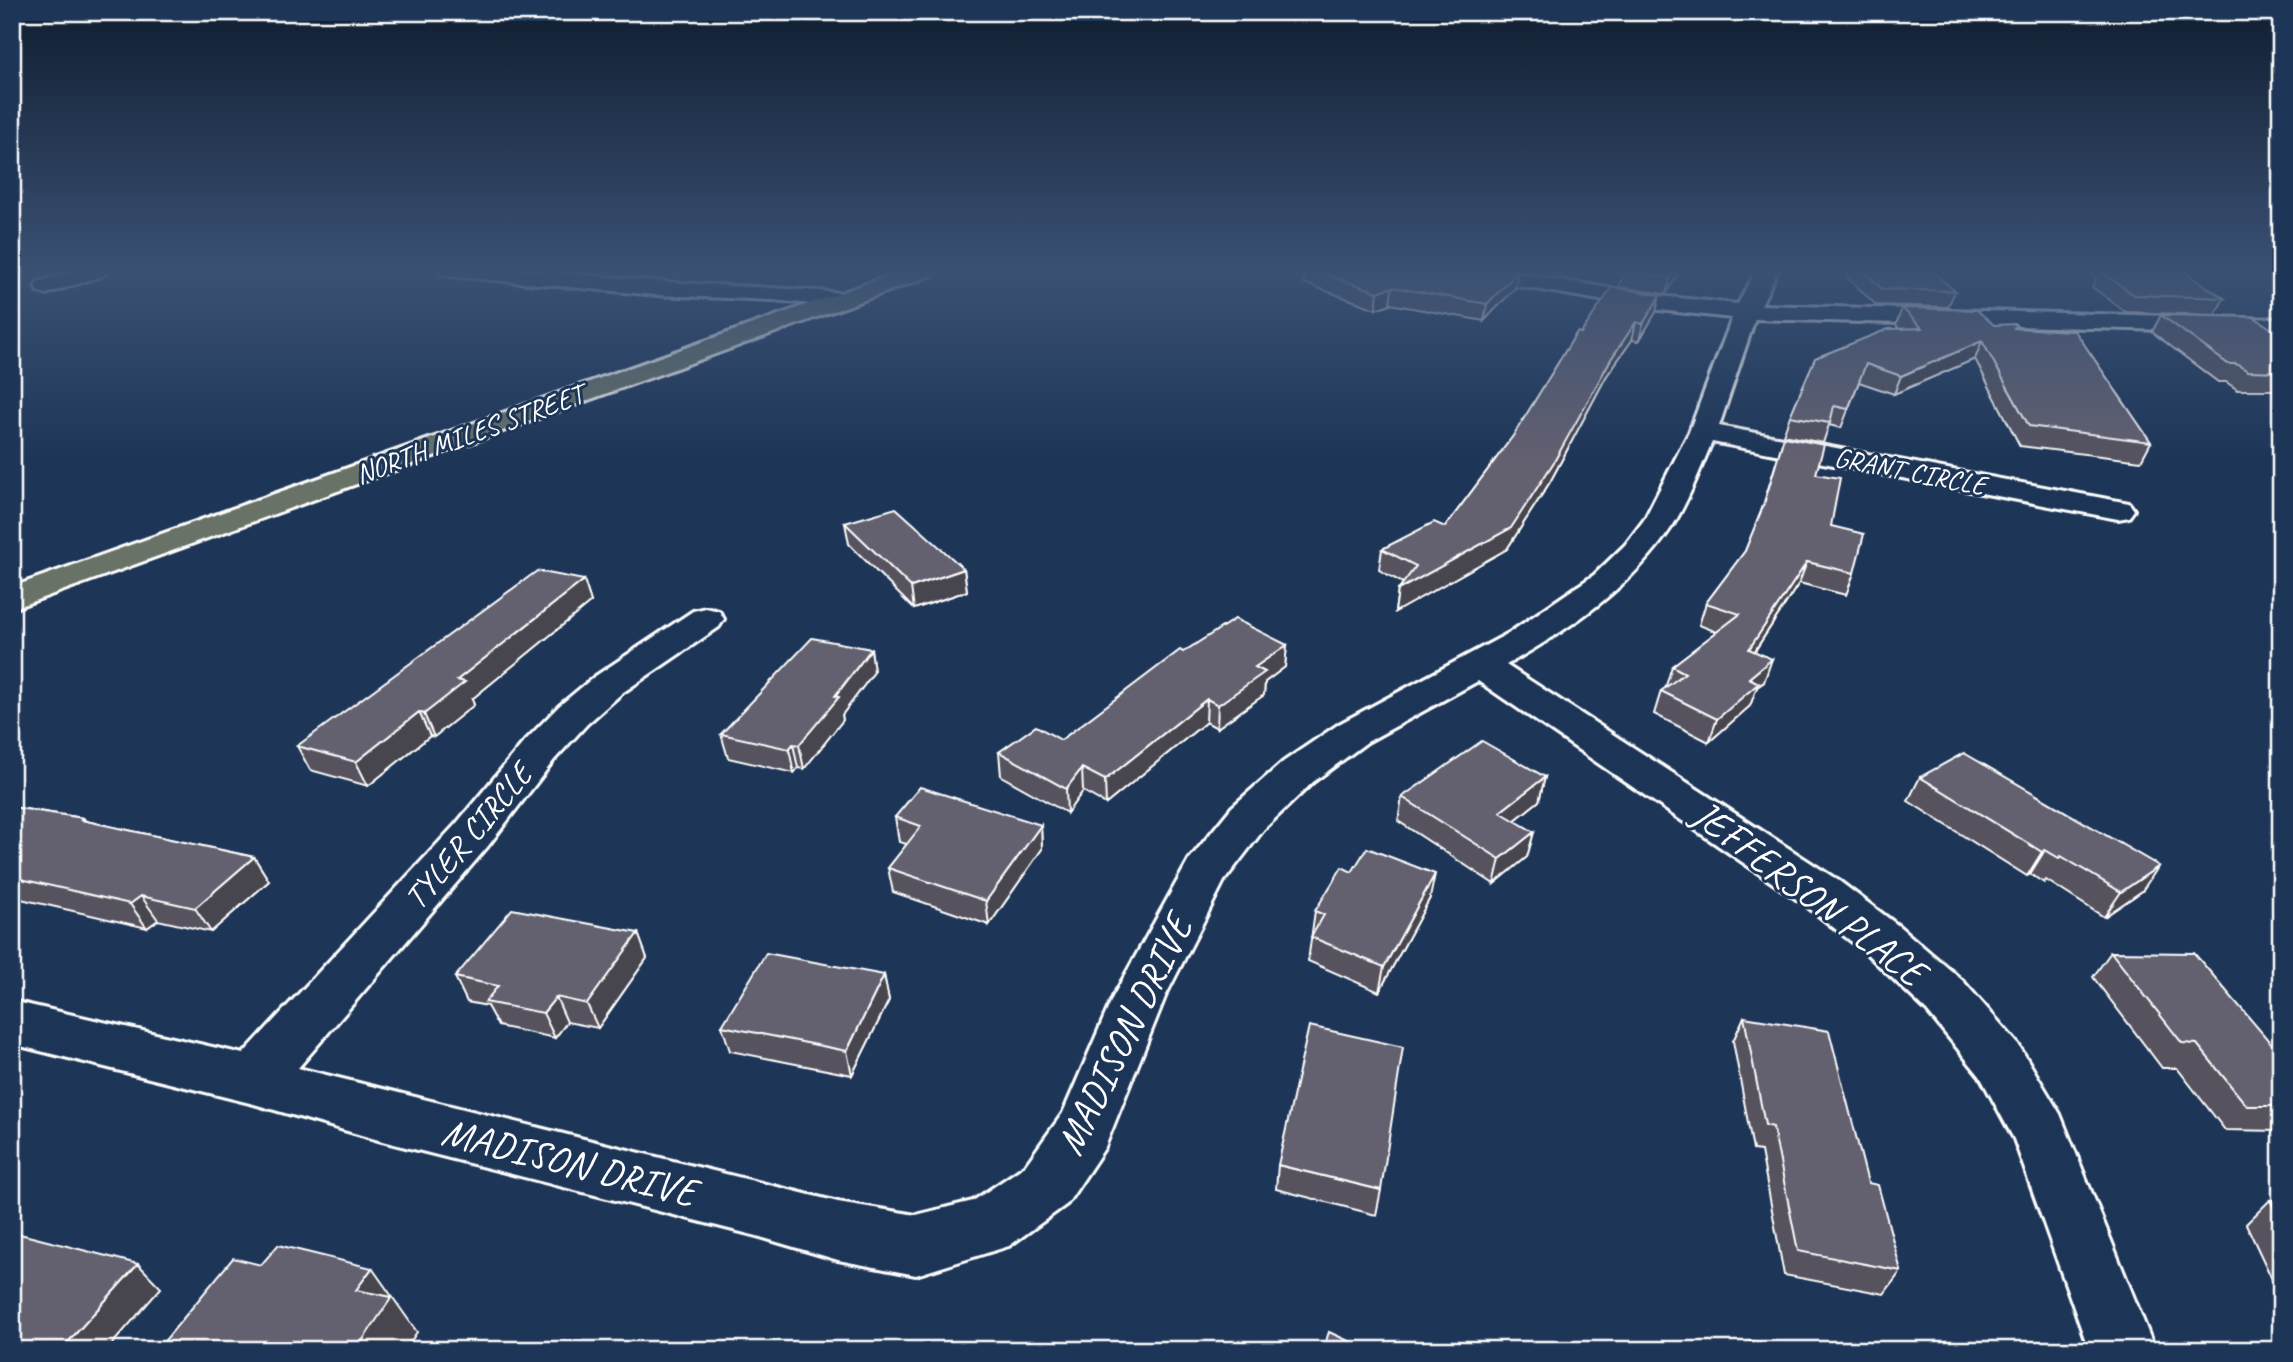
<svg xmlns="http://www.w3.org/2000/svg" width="2293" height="1362" viewBox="0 0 2293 1362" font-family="Caveat,sans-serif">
	<rect width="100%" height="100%" fill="#1d3557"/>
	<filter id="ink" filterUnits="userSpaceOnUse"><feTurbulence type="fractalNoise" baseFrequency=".0143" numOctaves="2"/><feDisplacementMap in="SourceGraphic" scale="14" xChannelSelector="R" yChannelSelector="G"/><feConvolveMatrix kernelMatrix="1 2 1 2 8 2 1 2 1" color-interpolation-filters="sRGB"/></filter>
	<g filter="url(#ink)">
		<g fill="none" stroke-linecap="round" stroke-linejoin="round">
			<g stroke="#fff" stroke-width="6">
				<g id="minor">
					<polygon points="76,270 107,270 104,275 46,294 38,292 35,287 38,282"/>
					<path d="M439,270C510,266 582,275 653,281C716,286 778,287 841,293L849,295L852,300L849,305L841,307L772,300L657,295L450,276L442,275Z"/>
					<path d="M1448,270H1497L1659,296L1738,304L1756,270H1778L1761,305L2281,319V333L1755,319L1719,426L2118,501L2129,503L2134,510L2129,517L2118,519L1712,442C1700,469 1689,500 1673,525C1632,587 1570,629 1506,665L1839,881L1900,927L1963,981L2018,1044L2060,1114L2155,1350H2089L2014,1139L1980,1076L1927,1011L1866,953L1805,905L1478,681L1367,742L1313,782L1264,829L1224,881L1165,997L1105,1147L1067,1204L1009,1246L916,1275L838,1260L757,1236L382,1141L254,1104L12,1044V1001L243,1054L456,824L524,742L559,706L594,677L693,611L706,608L719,611L724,619L719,627L622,693L587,724L554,760L488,846L298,1068L838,1202L916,1215L973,1201L1025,1166L1063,1113L1113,997L1189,860L1232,807L1283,762L1339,724L1509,633L1594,575L1625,545L1644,520L1689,432L1732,318L1659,310L1459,276L1451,275Z"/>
				</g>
			</g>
			<g stroke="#fff" stroke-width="6">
				<polygon id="major" points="905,270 936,270 933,275 12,609 12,587"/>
			</g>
			<use href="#minor" fill="#1d3557" fill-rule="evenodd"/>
			<use href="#major" fill="#697266" fill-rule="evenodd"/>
		</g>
		<g fill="#56535f" stroke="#fff" stroke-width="2">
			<polygon points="1305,270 1504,270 1515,288 1484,321 1390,304 1376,309 1304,283"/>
			<polygon points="1512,270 1533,270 1530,273"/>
			<polygon points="1624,270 1679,270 1678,274 1666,294 1619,287"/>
			<polygon points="1850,270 1930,270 1955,291 1948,307 1876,305 1847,277"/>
			<polygon points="2093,270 2181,270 2224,298 2215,315 2126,312 2092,287 2096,278 2091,273"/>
			<polygon points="1902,308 1994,325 2017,327 2016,329 2151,442 2141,461 2020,446 1975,359 1894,394 1859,382 1841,428 1829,425 1823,443 1783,435 1790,416 1899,329 1896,325"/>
			<polygon points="1656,312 1639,341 1632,340 1606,377 1550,482 1507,549 1395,612 1398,590 1403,583 1379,570 1382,549 1445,527 1513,436 1581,333"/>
			<polygon points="2161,315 2281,335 2281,390 2238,390 2226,382 2218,382 2152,332"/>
			<polygon points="1784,437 1816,474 1831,526 1854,573 1846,595 1799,583 1755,651 1764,682 1757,687 1750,706 1709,742 1654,714 1661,691 1665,689 1672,666 1717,632 1699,625 1706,603 1745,551 1761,512"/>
			<polygon points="845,523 964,569 967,591 914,609 849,544"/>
			<polygon points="584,580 591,602 472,699 474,705 434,737 430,736 368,786 310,770 297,746"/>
			<polygon points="1287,645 1285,667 1265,682 1264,695 1217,728 1206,722 1106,804 1083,791 1067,813 1001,776 999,752 1061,740 1183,652"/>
			<polygon points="871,649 874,672 842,715 843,720 804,769 798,768 794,773 728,758 721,734"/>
			<polygon points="1545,777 1539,801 1514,821 1534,832 1527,857 1494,884 1398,821 1402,797"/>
			<polygon points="1920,777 2142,891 2104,917 2046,880 2044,883 2030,874 2027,876 1908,801"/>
			<polygon points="12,807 83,818 86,821 254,857 269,881 211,932 158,920 147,928 12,897"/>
			<polygon points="895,817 1041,825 1042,849 989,925 893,892 888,868 907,844 899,842"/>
			<polygon points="1352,872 1430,898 1379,992 1308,961 1315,911"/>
			<polygon points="638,933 647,958 598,1028 567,1022 555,1038 498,1026 487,1006 467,1002 455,977"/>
			<polygon points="2111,952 2281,1055 2281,1131 2225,1130 2177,1068 2162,1068 2093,977"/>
			<polygon points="884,975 889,1000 852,1075 730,1051 722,1026"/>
			<polygon points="1744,1017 1868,1183 1901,1271 1884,1294 1784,1275 1761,1151 1753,1150 1733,1041"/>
			<polygon points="1278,1165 1381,1190 1376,1215 1276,1189"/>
			<polygon points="2270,1200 2281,1202 2281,1298 2246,1224"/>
			<polygon points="1750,1341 1817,1350 1745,1350"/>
		</g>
		<g fill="#46444e" stroke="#fff" stroke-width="2">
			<polygon points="1675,270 1679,270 1678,274 1666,294 1670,278"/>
			<polygon points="1518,272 1515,288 1484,321 1487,304"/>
			<polygon points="1392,287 1390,304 1376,309 1378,292"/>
			<polygon points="1660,295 1656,312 1639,341 1643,324"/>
			<polygon points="1636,322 1632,340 1606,377 1550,482 1507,549 1395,612 1398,590 1611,359"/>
			<polygon points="1982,341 1975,359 1894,394 1901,376"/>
			<polygon points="1807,562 1799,583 1741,672 1749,649"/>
			<polygon points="964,569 967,591 914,609 911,587"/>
			<polygon points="584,580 591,602 472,699 474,705 434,737 424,714 457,680"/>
			<polygon points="1287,645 1285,667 1265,682 1264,695 1217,728 1218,705 1255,667"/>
			<polygon points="871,649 874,672 842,715 843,720 804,769 799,745"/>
			<polygon points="1772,659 1764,682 1757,687 1750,706 1709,742 1717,719 1749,678"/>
			<polygon points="1207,699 1206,722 1106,804 1105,780"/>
			<polygon points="419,712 430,736 368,786 356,762"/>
			<polygon points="793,744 798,768 794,773 789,749"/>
			<polygon points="1082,768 1083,791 1067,813 1066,789"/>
			<polygon points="1545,777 1539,801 1495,836 1500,812"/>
			<polygon points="1041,825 1042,849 989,925 986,901"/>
			<polygon points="1534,832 1527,857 1494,884 1500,859"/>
			<polygon points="2045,850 2030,874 2027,876 2042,852"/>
			<polygon points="254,857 269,881 211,932 195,908"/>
			<polygon points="2159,866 2142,891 2104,917 2121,892"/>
			<polygon points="1435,874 1430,898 1379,992 1384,967"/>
			<polygon points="141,896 158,920 147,928 130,904"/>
			<polygon points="638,933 647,958 598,1028 587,1004"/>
			<polygon points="884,975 889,1000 852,1075 847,1051"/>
			<polygon points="556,997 567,1022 555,1038 543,1013"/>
			<polygon points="138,1264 161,1288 107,1350 61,1350"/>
			<polygon points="372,1268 417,1332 405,1350 356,1350 356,1290"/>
		</g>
		<g fill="#64616f" stroke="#fff" stroke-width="2">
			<polygon points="1312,270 1504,270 1518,272 1487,304 1392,287 1378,292"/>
			<polygon points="1624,270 1675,270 1670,278 1623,271"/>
			<polygon points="1862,270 1930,270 1955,291 1882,289"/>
			<polygon points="2113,270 2181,270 2224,298 2134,295 2100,271 2115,271"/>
			<polygon points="1612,287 1660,295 1643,324 1636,322 1611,359 1554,462 1511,528 1398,590 1416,566 1382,549 1434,522 1445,527 1513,436 1577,332 1581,333"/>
			<polygon points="1902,308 1977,310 1994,325 2016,324 2017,327 2013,328 2075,331 2151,442 2029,426 1982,341 1901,376 1866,364 1848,409 1834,406 1830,423 1790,416 1815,358 1888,329 1922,328"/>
			<polygon points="2161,315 2254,317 2281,335 2281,372 2248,371 2236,364 2228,364"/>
			<polygon points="1784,437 1824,445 1816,474 1840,478 1831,526 1864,534 1854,573 1807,562 1749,649 1772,659 1749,678 1759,683 1717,719 1661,691 1685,673 1672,666 1740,614 1706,603 1745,551 1764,504"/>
			<polygon points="896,508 964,569 911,587 845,523"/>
			<polygon points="537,571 584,580 457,680 465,682 424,714 419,712 356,762 297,746"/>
			<polygon points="1235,619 1287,645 1255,667 1265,672 1218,705 1207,699 1105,780 1082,768 1066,789 999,752 1036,726 1061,740 1180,650 1183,652"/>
			<polygon points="812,638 871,649 835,696 839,697 799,745 793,744 789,749 721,734"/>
			<polygon points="1482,741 1545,777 1500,812 1534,832 1500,859 1402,797"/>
			<polygon points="1964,753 2159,866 2121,892 2061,856 2059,858 2045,850 2042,852 1920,777"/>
			<polygon points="920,787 1041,825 986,901 888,868 921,826 895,817"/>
			<polygon points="12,807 83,818 81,820 254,857 195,908 141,896 130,904 12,877"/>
			<polygon points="1367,848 1435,874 1384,967 1311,937 1324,915 1315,911 1342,867 1352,872"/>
			<polygon points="512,909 638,933 587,1004 556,997 543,1013 485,1002 498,986 455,977"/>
			<polygon points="2111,952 2194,953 2281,1055 2281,1106 2247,1106 2197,1044 2182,1043"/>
			<polygon points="766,953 884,975 847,1051 722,1026"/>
			<polygon points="1744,1017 1829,1031 1868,1183 1878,1185 1901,1271 1798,1251 1773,1127 1765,1125"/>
			<polygon points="1309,1026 1403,1047 1381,1190 1278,1165"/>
			<polygon points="2270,1200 2281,1202 2281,1221"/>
			<polygon points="12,1232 138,1264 61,1350 12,1350"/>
			<polygon points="278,1245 372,1268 356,1290 392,1297 356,1350 157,1350 233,1258 261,1265"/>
			<polygon points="1329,1332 1368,1350 1323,1350"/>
			<polygon points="1750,1341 1817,1350 1753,1350"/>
		</g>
	</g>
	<linearGradient id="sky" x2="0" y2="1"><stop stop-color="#101d30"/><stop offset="0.59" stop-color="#3a5174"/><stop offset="1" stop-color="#3a5174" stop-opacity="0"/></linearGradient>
	<rect width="2293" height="460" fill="url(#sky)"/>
	<g text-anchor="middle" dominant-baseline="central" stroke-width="6" stroke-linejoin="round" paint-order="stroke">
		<g font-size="28" fill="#fff" stroke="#1d3557">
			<text transform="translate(469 434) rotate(-20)">NORTH MILES STREET</text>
			<text transform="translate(1910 471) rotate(11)">GRANT CIRCLE</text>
		</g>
		<g font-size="33" fill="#fff" stroke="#1d3557">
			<text transform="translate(468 836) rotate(-50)">TYLER CIRCLE</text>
		</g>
		<g font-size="40" fill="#fff" stroke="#1d3557">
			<text transform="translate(1809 893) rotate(37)">JEFFERSON PLACE</text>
			<text transform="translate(1124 1035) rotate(-64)">MADISON DRIVE</text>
			<text transform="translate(569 1162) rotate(14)">MADISON DRIVE</text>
		</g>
	</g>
	<rect width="2293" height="1362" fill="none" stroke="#1d3557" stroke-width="42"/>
	<rect x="21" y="21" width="2251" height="1320" fill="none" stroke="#fff" stroke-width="2.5" filter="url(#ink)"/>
</svg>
